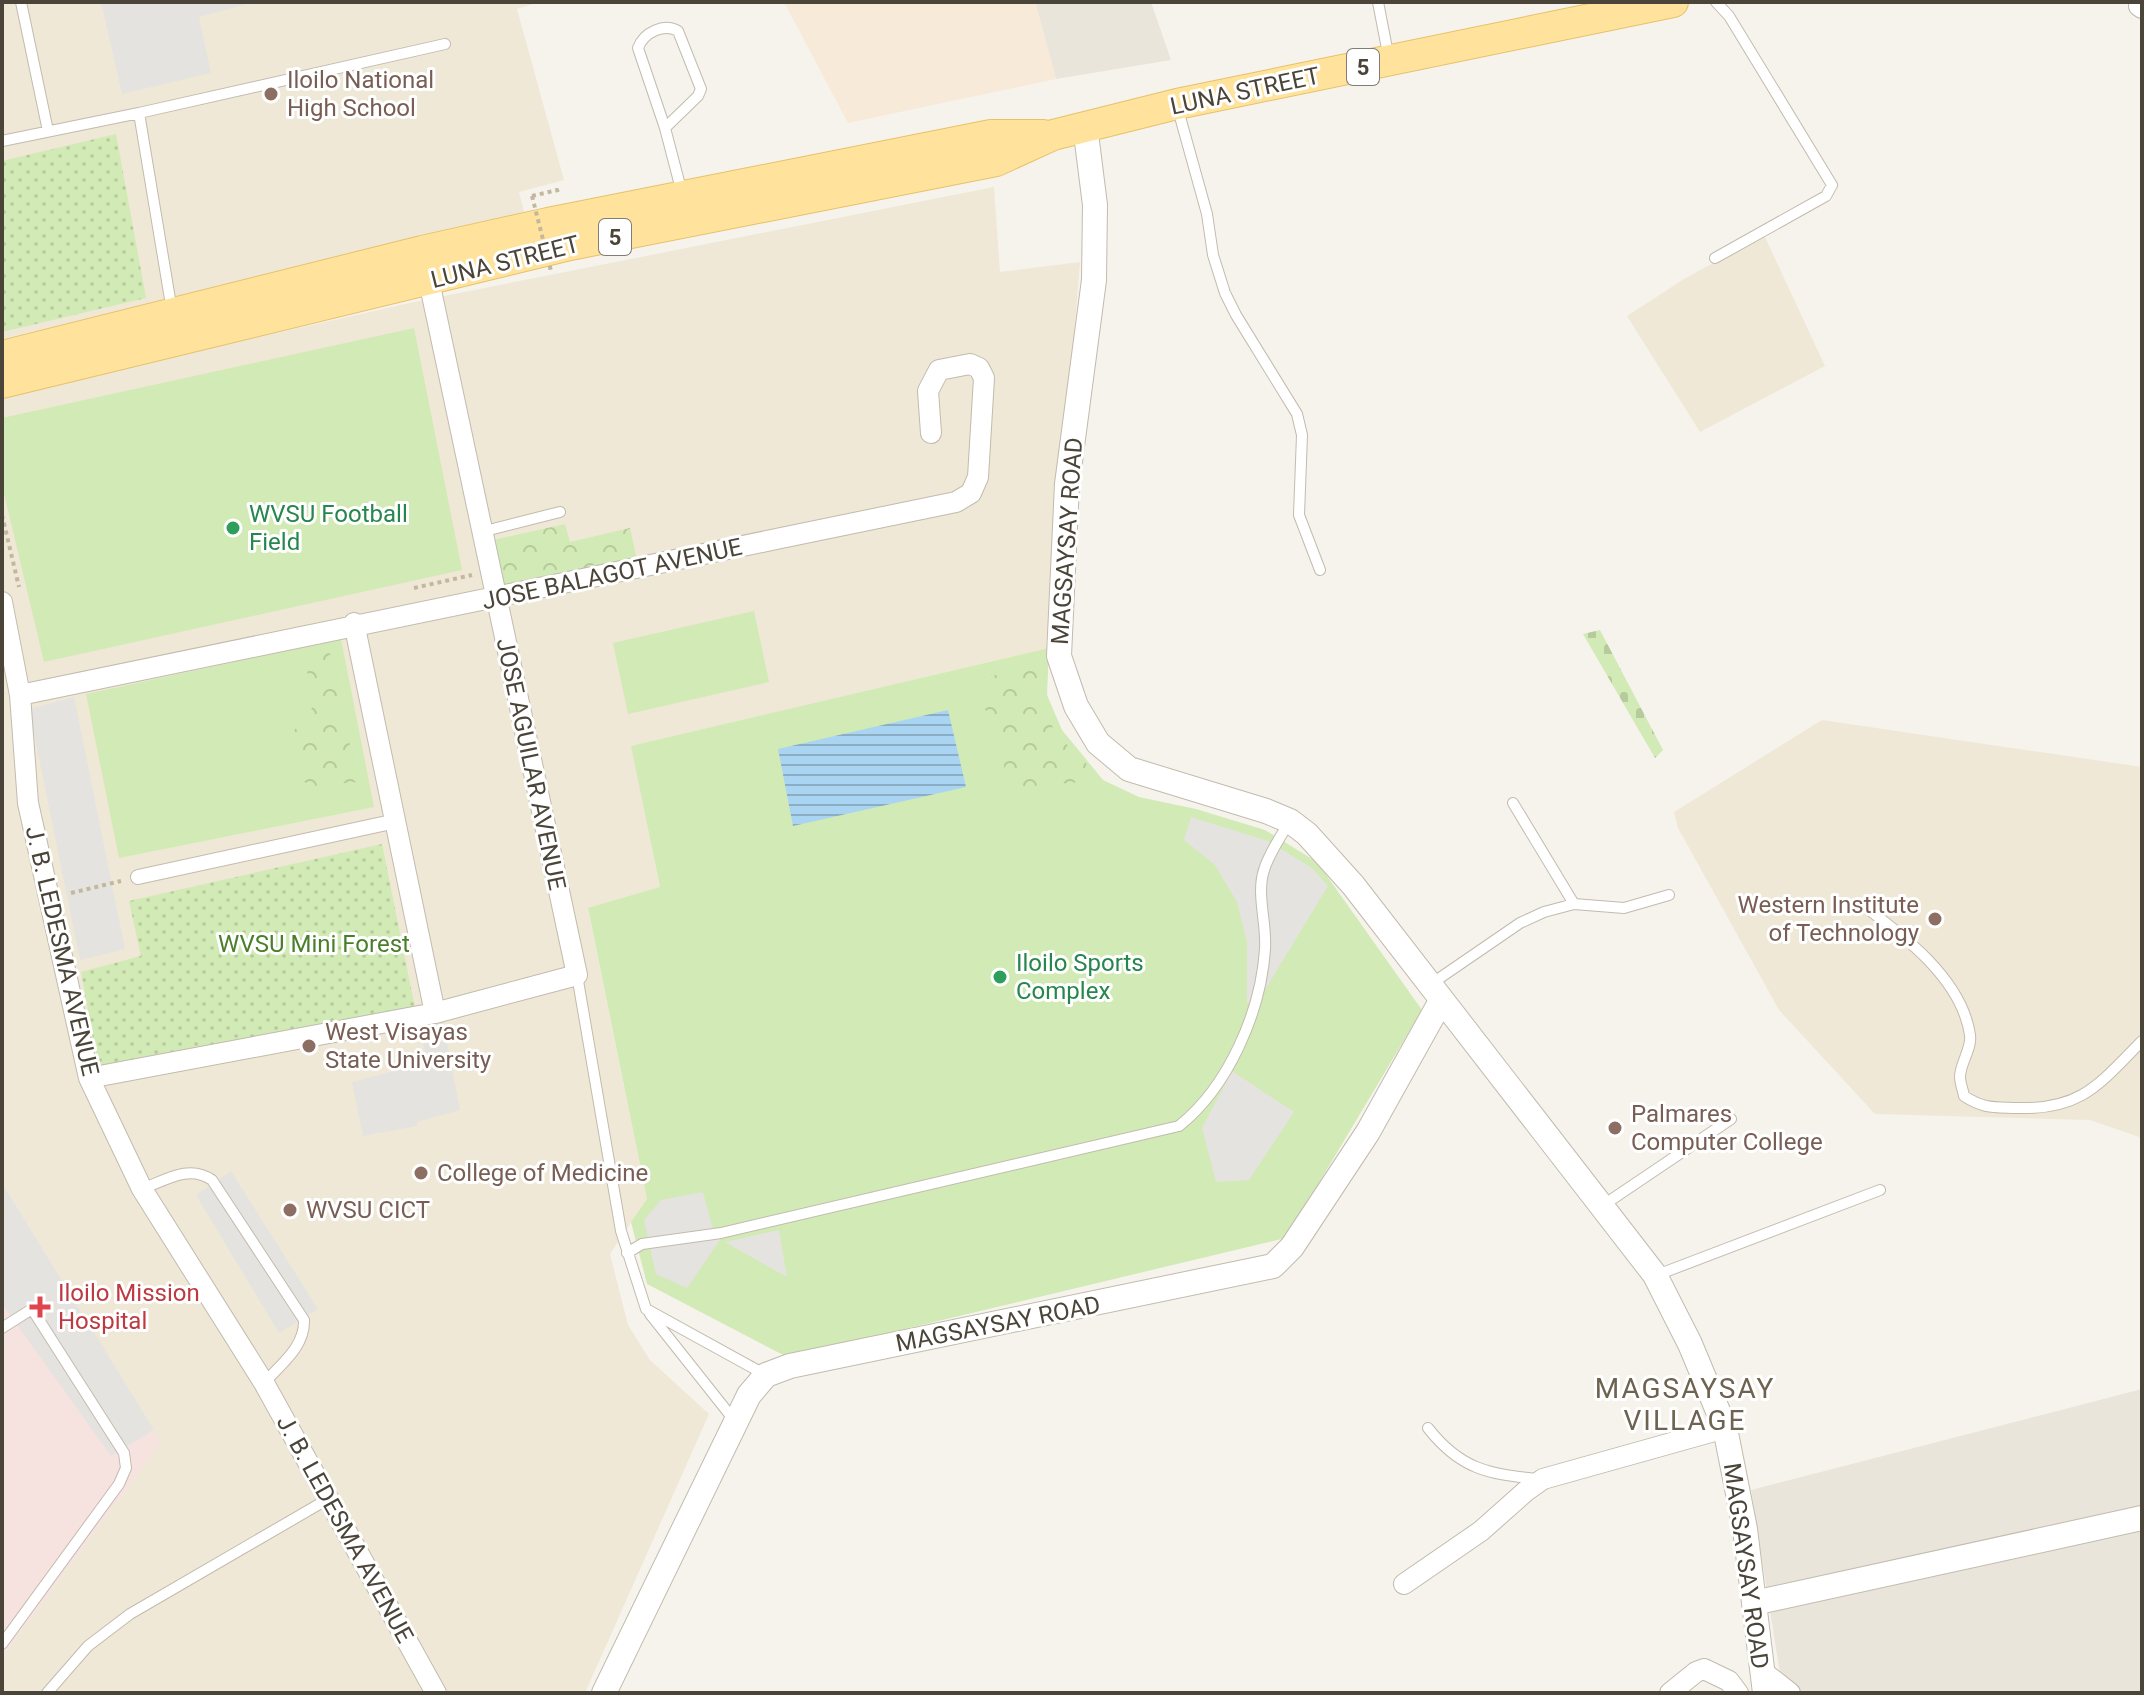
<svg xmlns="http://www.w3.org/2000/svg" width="2144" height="1695" font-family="Roboto,sans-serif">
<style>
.residential{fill:#eae5da}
.commercial{fill:#f7ead8}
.education{fill:#efe8d6}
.medical{fill:#f6e3e0}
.grass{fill:#d2eab5}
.forest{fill:url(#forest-crowns)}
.cemetery{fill:url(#cemetery-stones)}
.park{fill:url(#park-dots)}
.parking{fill:#e5e3e0}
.water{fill:url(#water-rules)}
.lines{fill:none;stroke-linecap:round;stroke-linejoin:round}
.service-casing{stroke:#c2bbae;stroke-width:12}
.pedestrian-casing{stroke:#c2bbae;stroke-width:16}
.minor-casing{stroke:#c2bbae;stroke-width:22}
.tertiary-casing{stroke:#c2bbae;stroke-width:26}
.primary-casing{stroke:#e6c16a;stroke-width:32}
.path{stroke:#c4b79f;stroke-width:4;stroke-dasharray:4 4;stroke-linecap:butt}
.service{stroke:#fff;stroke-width:10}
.pedestrian{stroke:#fff;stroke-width:14}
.minor{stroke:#fff;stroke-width:20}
.tertiary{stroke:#fff;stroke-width:24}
.primary{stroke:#ffe39c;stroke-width:30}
.path-bridge{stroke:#c4b79f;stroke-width:4;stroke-dasharray:4 4;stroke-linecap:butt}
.education-dot{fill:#8d6e63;stroke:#fff;stroke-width:3}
.leisure-dot{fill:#2e9e5b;stroke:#fff;stroke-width:3}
.health-dot{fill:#e0444e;stroke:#fff;stroke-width:3}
.labels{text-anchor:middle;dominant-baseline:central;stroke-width:6;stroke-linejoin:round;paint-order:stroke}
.shield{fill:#fff;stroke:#817c74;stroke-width:2}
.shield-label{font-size:22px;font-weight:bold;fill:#4b4439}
.education-label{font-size:24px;fill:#785e54;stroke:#fff;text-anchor:start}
.street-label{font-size:24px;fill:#4b4439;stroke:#fff}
.leisure-label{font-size:24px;fill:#27864d;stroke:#fff;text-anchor:start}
.park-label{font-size:24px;fill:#4a7f2a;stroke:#fff}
.health-label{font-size:24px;fill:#be3a42;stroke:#fff;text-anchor:start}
.quarter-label{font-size:28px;letter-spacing:2px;fill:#6e6250;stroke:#fff}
</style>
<defs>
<pattern id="forest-crowns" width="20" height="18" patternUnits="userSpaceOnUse" patternTransform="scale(2)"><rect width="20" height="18" fill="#d2eab5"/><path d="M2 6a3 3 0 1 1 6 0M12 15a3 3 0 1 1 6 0" fill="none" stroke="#b6ca9c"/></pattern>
<pattern id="cemetery-stones" width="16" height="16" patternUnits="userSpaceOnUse" patternTransform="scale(2)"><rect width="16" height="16" fill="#d2eab5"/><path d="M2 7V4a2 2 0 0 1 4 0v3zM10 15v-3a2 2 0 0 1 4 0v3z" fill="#b6ca9c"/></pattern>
<pattern id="park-dots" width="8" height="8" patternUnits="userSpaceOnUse" patternTransform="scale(2)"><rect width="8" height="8" fill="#d2eab5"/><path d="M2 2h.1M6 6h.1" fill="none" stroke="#b6ca9c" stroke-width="1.8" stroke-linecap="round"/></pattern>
<pattern id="water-rules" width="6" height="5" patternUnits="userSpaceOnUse" patternTransform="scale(2)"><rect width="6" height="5" fill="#a9d4f2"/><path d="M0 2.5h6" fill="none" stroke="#8caec5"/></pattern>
</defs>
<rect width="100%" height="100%" fill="#f6f3ec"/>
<path class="residential" d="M1035,2H1151L1171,60L1056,79Z
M2142,1389V1693H1783L1751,1490Z"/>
<path class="commercial" d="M784,2H1035L1056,79L848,123Z"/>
<path class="education" d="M2,2H539L517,9L564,180L519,192L524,212L2,339Z
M994,187L1000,272L1080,262L1049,648L632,746L660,888L588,909L647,1199L610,1254L628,1325L650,1360L709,1414L585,1693H2V1657L161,1443L2,1183V395L414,302Z
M1764,235L1825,366L1700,432L1627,316L1684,279Z
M1822,720L2142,767V1138L2090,1120L1875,1114L1779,1010L1678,828L1674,812Z"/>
<path class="medical" d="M2,1183L161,1443L2,1657Z"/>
<path class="grass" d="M414,328L462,570L44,662L2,485V418Z
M754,611L769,682L628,714L613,643Z
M341,639L374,807L119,858L86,694Z
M1049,648L1047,695L1062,730L1103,780L1139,797L1196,809L1265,830L1317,862L1422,1010L1286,1238L787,1357L647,1284L631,1222L647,1199L588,908L660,887L631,746Z"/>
<path class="forest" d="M565,524L570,542L630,528L637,560L503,590L493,540Z
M329,649L358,782L345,783L326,789L304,782L289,737L319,699L310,685L304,658Z
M1041,664L1039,695L1055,733L1103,780L1009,788L994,720L978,701L975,680Z"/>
<path class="cemetery" d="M1600,630L1663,750L1655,758L1583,634Z"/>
<path class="park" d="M116,134L146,298L2,332V161Z
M382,844L415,1008L98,1067L81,972L141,956L129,901Z"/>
<path class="parking" d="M101,2H255L199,17L211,73L122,94Z
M74,697L125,949L80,960L29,709Z
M1191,817L1268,841L1312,868L1328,886L1257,1003H1247V942L1237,902L1215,865L1184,840Z
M443,1021L460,1110L417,1122V1126L363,1136L352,1082L427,1063L420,1027Z
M1232,1071L1294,1112L1249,1180L1216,1182L1202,1128Z
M231,1171L318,1309L279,1333L196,1195Z
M2,1183L154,1430L111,1456L2,1304Z
M703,1192L712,1226L720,1240L687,1288L656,1274L644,1220L661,1200Z
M779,1230L787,1277L725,1242Z"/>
<path class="water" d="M948,710L966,787L793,826L778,749Z"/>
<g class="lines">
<defs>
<path id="service" d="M21,2L48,131
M1378,2L1389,59
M1177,106L1207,214L1213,255L1225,293L1236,315L1297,414L1302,435L1299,515L1320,570
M139,113L445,44
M665,128L698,96L701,89L678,31C664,23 644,32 638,48L665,128L682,193
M2,141L139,113L172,311
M1715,258L1826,196L1832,185L1729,16L1716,2
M481,532L560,512
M1513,803L1574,904
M1861,904C1903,935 1962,979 1970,1035C1972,1049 1960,1063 1960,1077C1960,1083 1963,1090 1964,1096C1984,1109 1994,1107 2017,1108C2082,1110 2099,1084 2142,1041
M577,975L621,1231L646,1309L766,1375
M1431,984L1520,923L1544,912L1574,904L1624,908L1669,895
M142,1189C166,1180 189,1164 212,1180L304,1320C305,1347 281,1364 264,1383
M1602,1206L1731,1119
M627,1253L642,1244L721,1233L1179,1126C1228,1087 1261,1012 1265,949C1267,924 1256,894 1264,870C1269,853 1281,836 1290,821
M1657,1275L1880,1190
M650,1314L734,1420
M2,1328L32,1309L124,1453L126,1468L119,1484L2,1644
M1428,1428C1460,1469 1488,1474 1537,1479
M47,1693L88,1646L130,1614L328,1499"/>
<path id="pedestrian" d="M138,877L396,821"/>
<path id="minor" d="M2139,6L2142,8
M2,602L20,695L28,803L89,1078L142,1189L264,1383L436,1693
M354,623L435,1013
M20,695C331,628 644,567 956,502L971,493L978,477L984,378L979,368L970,364L939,370L928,391L931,433
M89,1078L435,1013L577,975L426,267
M1404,1584L1481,1531L1526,1491L1543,1479L1725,1428
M1762,1671L1790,1693
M1670,1693L1696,1672L1704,1669L1729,1681L1738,1693"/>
<path id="tertiary" d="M1085,126L1095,205L1094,280L1067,484L1059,656L1076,706L1098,743L1129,769L1266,811L1290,821L1307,834L1353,885L1655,1275L1690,1344L1725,1428L1745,1529L1765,1693
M1754,1603L2142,1518
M604,1693L749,1395L766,1375L790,1366L1273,1266L1292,1247L1368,1132L1441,1001"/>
<path id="primary" d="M2,356L422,251L548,223L991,135H1043
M2,383L570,245L996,161L1053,135L1177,104L1673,2"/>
</defs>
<use href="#service" class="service-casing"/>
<use href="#pedestrian" class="pedestrian-casing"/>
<use href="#minor" class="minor-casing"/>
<use href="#tertiary" class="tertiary-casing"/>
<use href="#primary" class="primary-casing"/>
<path class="path" d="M532,196L557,190L558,193
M2,515L19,587
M414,588L472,575
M71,893L121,881"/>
<use href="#service" class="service"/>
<use href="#pedestrian" class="pedestrian"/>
<use href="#minor" class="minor"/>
<use href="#tertiary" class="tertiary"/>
<use href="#primary" class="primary"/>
<path class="path-bridge" d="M532,196L551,271"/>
</g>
<g class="education-dot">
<circle cx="271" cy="94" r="8"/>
<circle cx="1935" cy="919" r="8"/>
<circle cx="309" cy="1046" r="8"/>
<circle cx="1615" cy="1128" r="8"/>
<circle cx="421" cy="1173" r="8"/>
<circle cx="290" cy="1210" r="8"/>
</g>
<g class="leisure-dot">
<circle cx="233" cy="528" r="8"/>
<circle cx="1000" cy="977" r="8"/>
</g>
<path class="health-dot" d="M36 1295h8v8h8v8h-8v8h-8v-8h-8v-8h8z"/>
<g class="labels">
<g class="shield">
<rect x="1347" y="49" width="32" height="36" rx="6"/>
<rect x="599" y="219" width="32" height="36" rx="6"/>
</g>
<g class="shield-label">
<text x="1363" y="67">5</text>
<text x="615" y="237">5</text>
</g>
<g class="education-label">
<text x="287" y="80">Iloilo National<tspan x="287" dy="28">High School</tspan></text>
<text x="1919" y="905" text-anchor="end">Western Institute<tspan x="1919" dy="28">of Technology</tspan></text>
<text x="325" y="1032">West Visayas<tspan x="325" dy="28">State University</tspan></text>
<text x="1631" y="1114">Palmares<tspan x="1631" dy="28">Computer College</tspan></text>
<text x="437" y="1173">College of Medicine</text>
<text x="306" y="1210">WVSU CICT</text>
</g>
<g class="street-label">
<text transform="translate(1245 91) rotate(-12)">LUNA STREET</text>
<text transform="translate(505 262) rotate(-14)">LUNA STREET</text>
<text transform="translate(1067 541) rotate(-86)">MAGSAYSAY ROAD</text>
<text transform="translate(612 574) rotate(-12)">JOSE BALAGOT AVENUE</text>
<text transform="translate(531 764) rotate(78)">JOSE AGUILAR AVENUE</text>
<text transform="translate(62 951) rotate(77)">J. B. LEDESMA AVENUE</text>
<text transform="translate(998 1324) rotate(-11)">MAGSAYSAY ROAD</text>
<text transform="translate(345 1529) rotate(61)">J. B. LEDESMA AVENUE</text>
<text transform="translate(1746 1566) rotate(82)">MAGSAYSAY ROAD</text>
</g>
<g class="leisure-label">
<text x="249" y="514">WVSU Football<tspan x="249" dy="28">Field</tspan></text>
<text x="1016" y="963">Iloilo Sports<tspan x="1016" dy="28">Complex</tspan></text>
</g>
<g class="park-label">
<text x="314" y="944">WVSU Mini Forest</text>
</g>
<g class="health-label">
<text x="58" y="1293">Iloilo Mission<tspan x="58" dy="28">Hospital</tspan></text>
</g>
<g class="quarter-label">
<text x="1685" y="1388">MAGSAYSAY<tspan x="1685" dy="32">VILLAGE</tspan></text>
</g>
</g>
<rect width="2144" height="1695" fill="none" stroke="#4b4439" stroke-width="8"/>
</svg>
